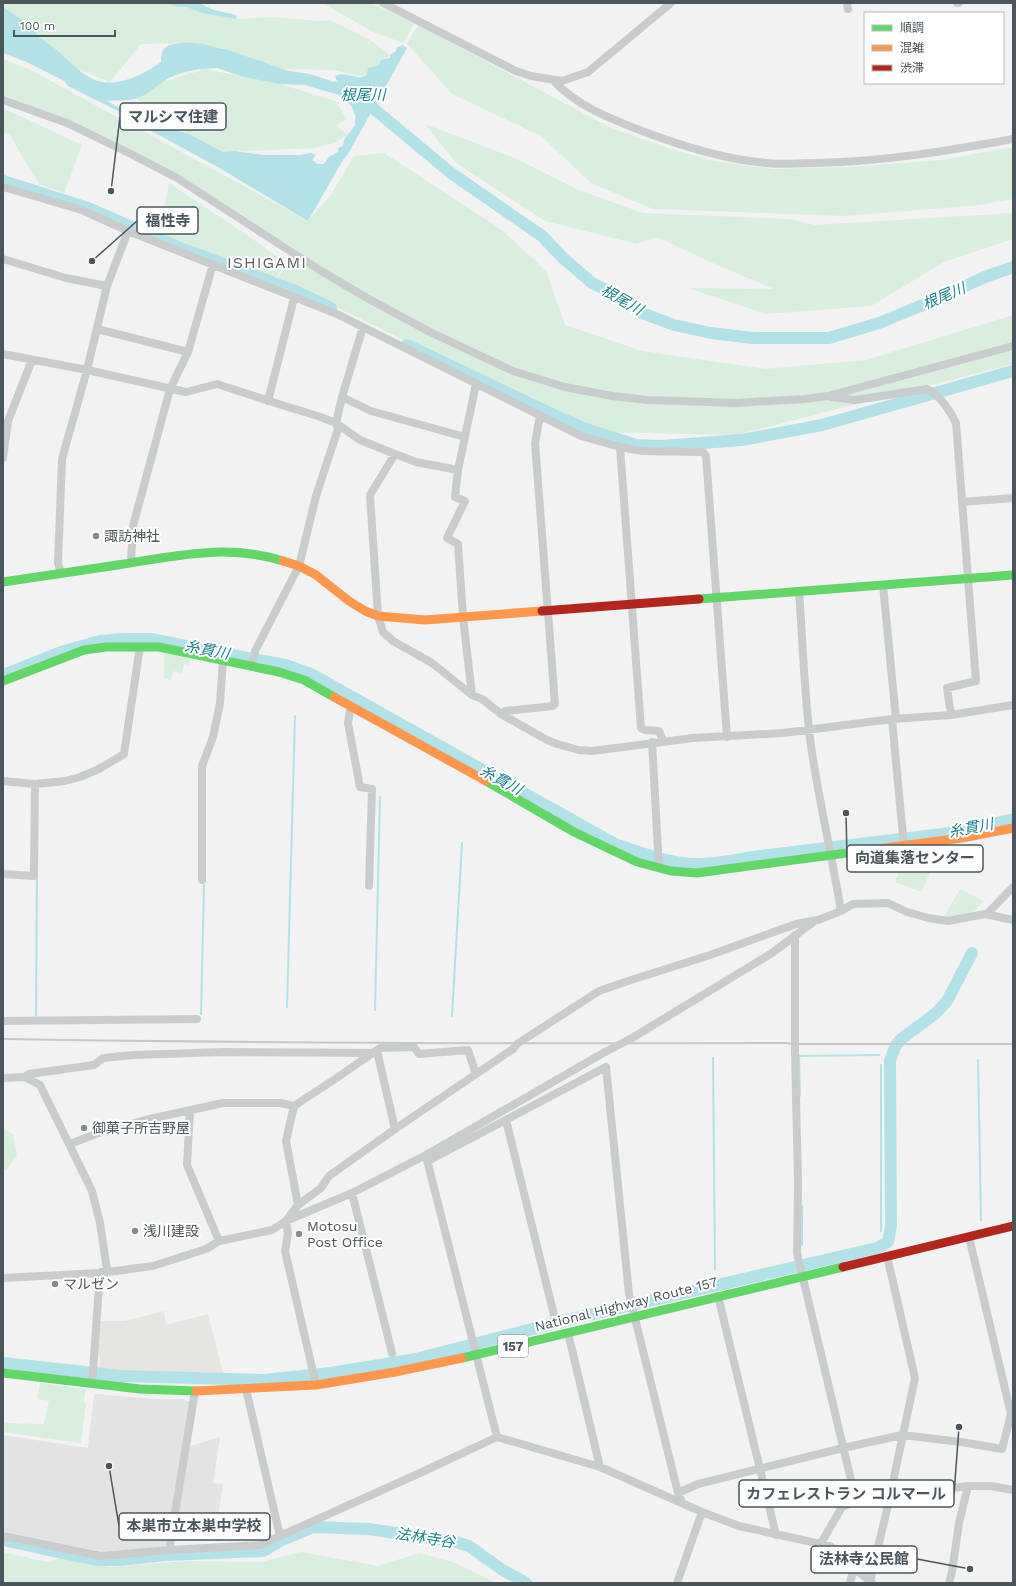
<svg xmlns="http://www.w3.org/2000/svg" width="1016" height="1586" font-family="'Work Sans','Noto Sans JP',sans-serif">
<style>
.commercial{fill:#e6e5e1}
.education{fill:#e4e3e3}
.green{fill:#d9eedf}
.water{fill:#b2e2e7;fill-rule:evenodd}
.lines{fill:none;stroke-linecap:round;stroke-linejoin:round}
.stream{stroke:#b2e2e7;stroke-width:2}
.river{stroke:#b2e2e7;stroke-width:12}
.street{stroke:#c9cccd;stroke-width:8}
.fast{stroke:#63d668;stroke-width:9}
.slow{stroke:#ff974d;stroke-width:9}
.jam{stroke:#b3261e;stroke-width:9}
.rail{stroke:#c5c7c8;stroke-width:2}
.street-bridge{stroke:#c9cccd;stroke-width:8}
.poi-dot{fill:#858c90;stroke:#fff;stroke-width:1.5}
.labels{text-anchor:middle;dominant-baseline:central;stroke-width:4;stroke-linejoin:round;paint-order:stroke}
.shield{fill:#fff;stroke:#80888d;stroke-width:1}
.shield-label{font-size:13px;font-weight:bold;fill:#4a555c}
.poi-label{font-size:14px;fill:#4a555c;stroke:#fff;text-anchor:start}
.street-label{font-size:14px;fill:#4a555c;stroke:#fff}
.water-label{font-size:15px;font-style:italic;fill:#1c828e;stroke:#fff}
.quarter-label{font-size:16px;letter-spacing:1px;fill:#5e6164;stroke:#fff}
.leader{fill:none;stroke:#4a555c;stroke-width:1.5}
.callout-dot{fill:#4a555c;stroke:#fff;stroke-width:1.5}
.callout{fill:#fff;stroke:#4a555c;stroke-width:1.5}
.callout-label{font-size:15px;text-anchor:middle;font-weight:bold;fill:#4a555c}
</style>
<rect width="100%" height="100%" fill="#f2f2f2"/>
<path class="commercial" d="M164,1311L166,1325L208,1314L223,1373L99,1370L100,1357L97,1353L99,1321H125Z"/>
<path class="education" d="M96,1394L154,1399H185V1401H191L184,1448L220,1437L213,1483L223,1484L217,1523L170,1518L165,1547L104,1552L3,1532V1435L88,1448L94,1396Z"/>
<path class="green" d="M3,3H179L237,19L272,17L317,21L330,20L369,39L390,55L365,77L334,70L284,69L191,43L141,44L110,82L76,68L3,16Z
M323,3H371L414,24L403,43L371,31Z
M418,25L611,128L668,148L713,161L773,169L850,167L940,160L1013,147V199L980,205L846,216L653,209L591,183L541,136L452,94L407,44Z
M3,59L31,70L308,221L330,196L354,156L384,153L502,230L546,271L565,325L642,351L765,369L866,360L1013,315V364L736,435L599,432L478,378L378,327L277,279L297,250C242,215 189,179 131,150C90,128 46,112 3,95Z
M205,69L280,84L335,101L347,119L336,126L348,135L334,143L315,148L223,152L189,134L161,120L136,98L163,82Z
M3,108L82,145L64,193L39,184L9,134L3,133Z
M425,124L517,159L581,191L643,213L790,219L815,225L1013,213V239L944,262L871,306L766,314L688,288L774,289L706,260L657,237L637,244L545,221L456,163Z
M169,183L247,235L286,263L273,282L159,236Z
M164,652L191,658L189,665L184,664L182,673L173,671L171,680L164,678Z
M938,847L934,862L922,892L895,882L907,850Z
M960,889L984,901C974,913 959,921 944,916Z
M3,1129L13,1134L17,1156L7,1169L3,1170Z
M40,1383L86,1389L84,1400L86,1404L81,1443L4,1432L5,1423L44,1424L49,1401L37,1399Z
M3,1552L48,1562L65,1557L110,1567L186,1561L261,1562L301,1552L378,1566L419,1553L453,1562L497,1583H3Z"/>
<path class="water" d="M168,3H199L214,10L236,15L237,19L202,13L187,7L173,6Z
M3,7L31,26C37,37 49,44 58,51C68,60 77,70 89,77C112,91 141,76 161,62C161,57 161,52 165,48C170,41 199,42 207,45C214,47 218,49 225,49L289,71L310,74L334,82L337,81L335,76C347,70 357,82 367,75L368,68L379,65L381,60L390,58V55L396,51L397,47L403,45L407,48L348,154L343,160L308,221L216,166L140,125L118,111L68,86L64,81L29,63L3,53ZM217,68L244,77L280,84L305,85L342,96L352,107L355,115V125L344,140L343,146L338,148V152L329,157L324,164H318L312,160L316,155L311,153L300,155H264L235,151L223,152L189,134L137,118L107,101C116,100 126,101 135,99C148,95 158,84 169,78C185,70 200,69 217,68Z"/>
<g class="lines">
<path class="stream" d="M287,1007L295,716
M375,1010L380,797
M201,1014L204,885
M36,1015L37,876
M452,1016L462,843
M713,1058L715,1269
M978,1060L981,1220
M881,1065V1231
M800,1096L799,1056L879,1055
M802,1206V1245"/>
<path class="river" d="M362,99L451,173L542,236L563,258L592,283L620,297L642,313L674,325L711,333L753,338H829L879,323L918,307L985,277L1013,267
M3,181L88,208L178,247L293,290L331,308
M407,345L558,417L586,429L636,445L661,446L742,440L822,425L1013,371
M3,675L61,652L100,641L124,639H151L200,649L285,665L311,674L615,844C641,853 670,864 698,864C717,864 735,860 753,857L959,832L1013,819
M3,1363L121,1376L264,1380L331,1373L416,1359L567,1320L877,1248L888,1242L891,1226L890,1061L895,1047L900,1040L936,1013L947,1001L972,953
M8,1541L53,1551L98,1560H119L166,1555L263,1551L280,1541L313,1527L368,1529L452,1541L469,1546L501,1569L526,1583"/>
<path class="street" d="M383,3L516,71L531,76L562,81L588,72L671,3
M847,3L848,9
M957,3H959
M554,81C576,105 607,117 637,129C678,145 721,159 766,163C782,165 798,163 814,163C881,162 947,151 1013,139
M3,100L67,123L129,153L177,178L318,269L365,297L430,332L513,371L565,387L612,396L648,400L736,403L804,399L828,396L1013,346
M3,187L82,210L128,231L337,314L581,436L620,447L642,451L703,452L706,456L727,737
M3,259L66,278L107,286
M97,329L188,352
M3,354L87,370L186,392L217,384L288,407L318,416L336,423L360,440L395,454
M342,397L371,411L465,437
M831,397L855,400L927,389C939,394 951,412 956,423L976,681L947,688L951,715
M268,401L294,298
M620,447L641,728L645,730L659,731L663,741
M3,458L8,421L32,360
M458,470L416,462L395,454L370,495L378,616L383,632L393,641L432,663L472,695L482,699L501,714L547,740L557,744L579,750L592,751L693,738L783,733L892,719L951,715L1013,705
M962,502L1013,498
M131,562L133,526L170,389L188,352L213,264
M61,572L58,563L62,459L87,370L107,286L128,231
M883,585L896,719
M799,591C803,643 804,695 811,746C819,801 832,856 841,911
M252,665L255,651L299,566L316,496L338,429L336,423L342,397L363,327
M472,695L463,617L458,544L447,538L465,501L455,497L458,470L476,384
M351,705L348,723L360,787L372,789L369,886
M501,714L505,711L553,706L555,704L535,443L540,416
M892,719L904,847
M652,742L659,868
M3,781L35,784L65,781L80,777L99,769L124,754L140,646
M3,874L34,876L35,784
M202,880V766L213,737L220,703L223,659
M987,914L1013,887
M795,935V1053L798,1182L797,1253L856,1501
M3,1021L197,1019
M632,1038L772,953L812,923
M377,1051L395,1129
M25,1077L40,1085L92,1191L100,1223L107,1270L101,1272
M3,1078L25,1077L29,1074L94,1065L103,1058L133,1055L224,1052L375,1053
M190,1110L187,1165L219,1241
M506,1120L554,1315
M70,1144L96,1134L145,1120L223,1103H280L294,1106
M426,1156L497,1437
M428,1161L606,1067L629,1294L678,1493L682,1502
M352,1193L392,1353
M298,1205L286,1141L294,1106L335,1079L380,1048L414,1047L419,1054L468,1050L476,1074
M3,1278L100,1273L153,1266L206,1249L219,1241L272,1230L286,1221L352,1193L426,1155L605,1052
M718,1296L776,1535
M568,1333L600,1467
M92,1384L100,1273
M316,1385L285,1251L288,1233L286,1221L298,1205L321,1188L329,1176L395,1129L513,1049L517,1044L599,991L631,980L710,955L796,924L818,920L841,911L853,904L888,903L907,912L928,918L948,921L985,914L1013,920
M246,1389L280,1536
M678,1493L698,1484L843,1448L902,1435L961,1442L1002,1449L1011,1414L969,1237
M3,1536L101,1556L169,1550L260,1545L420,1473L497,1437L600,1467L702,1512L739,1526L830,1546L848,1559L854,1568L872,1583
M820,1545L842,1507L856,1501L968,1486H991L1013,1490
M169,1550L195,1391
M870,1582L890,1496L915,1378L887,1256
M677,1583L702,1512
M850,1583L854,1568
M949,1583L952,1572L959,1523L968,1486"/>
<path class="fast" d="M3,582C43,576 83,570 124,564C178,555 230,544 283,561
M699,599L1013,575
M3,681L84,650L106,647H159L279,672L304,680L334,697
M486,781L574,832L637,862L671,871L697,873L877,849
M462,1358L843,1267
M3,1373L140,1389L196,1391"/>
<path class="slow" d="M283,561L299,566L316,575L349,601L365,611L378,616L425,620L542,611
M334,697L486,781
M877,849L962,838L1013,828
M196,1391L316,1385L395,1372L462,1358"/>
<path class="jam" d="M542,611L699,599
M843,1267L1013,1226"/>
<path class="rail" d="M3,1039C264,1043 524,1044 785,1043L795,1044H1013"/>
<path class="street-bridge" d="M605,1052L632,1038"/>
</g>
<g class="poi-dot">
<circle cx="96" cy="536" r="4"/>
<circle cx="84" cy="1128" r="4"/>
<circle cx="135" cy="1231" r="4"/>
<circle cx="299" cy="1234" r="4"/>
<circle cx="55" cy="1284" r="4"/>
</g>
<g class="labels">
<rect class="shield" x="498" y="1335" width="30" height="22" rx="3"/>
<g class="shield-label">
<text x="513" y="1346">157</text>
</g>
<g class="poi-label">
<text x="104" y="536">諏訪神社</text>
<text x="92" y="1128">御菓子所吉野屋</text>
<text x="307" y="1226">Motosu<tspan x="307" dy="16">Post Office</tspan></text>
<text x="143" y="1231">浅川建設</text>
<text x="63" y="1284">マルゼン</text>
</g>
<g class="street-label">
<text transform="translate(626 1304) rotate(-14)">National Highway Route 157</text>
</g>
<g class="water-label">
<text x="363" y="95">根尾川</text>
<text transform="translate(944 296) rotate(-23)">根尾川</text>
<text transform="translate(622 300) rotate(30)">根尾川</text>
<text transform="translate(207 650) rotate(11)">糸貫川</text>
<text transform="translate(501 780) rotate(29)">糸貫川</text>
<text transform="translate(971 828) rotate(-11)">糸貫川</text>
<text transform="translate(425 1538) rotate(9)">法林寺谷</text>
</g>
<g class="quarter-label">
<text x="267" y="262">ISHIGAMI</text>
</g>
</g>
<path class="leader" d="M111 191L120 117M92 261L137 221M846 813L847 858M959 1427L954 1494M109 1466L119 1526M970 1569L917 1559"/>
<g class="callout-dot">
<circle cx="111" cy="191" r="4"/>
<circle cx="92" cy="261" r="4"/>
<circle cx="846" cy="813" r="4"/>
<circle cx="959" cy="1427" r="4"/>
<circle cx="109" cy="1466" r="4"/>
<circle cx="970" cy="1569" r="4"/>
</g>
<g class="callout">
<rect x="120" y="103" width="106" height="27" rx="4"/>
<rect x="137" y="207" width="61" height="27" rx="4"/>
<rect x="847" y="845" width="136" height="27" rx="4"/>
<rect x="739" y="1480" width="215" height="27" rx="4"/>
<rect x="119" y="1513" width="151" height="27" rx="4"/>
<rect x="811" y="1546" width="106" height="27" rx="4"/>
</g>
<g class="callout-label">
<text x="173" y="122">マルシマ住建</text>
<text x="168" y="226">福性寺</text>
<text x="915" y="863">向道集落センター</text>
<text x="846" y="1499">カフェレストラン コルマール</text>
<text x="194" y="1531">本巣市立本巣中学校</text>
<text x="864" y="1564">法林寺公民館</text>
</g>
<rect width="1016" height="1586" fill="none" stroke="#4a555c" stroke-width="8"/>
<rect x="864" y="12" width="140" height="72" fill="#ffffff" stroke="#b7bbbe"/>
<rect x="872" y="25" width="20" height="6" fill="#63d668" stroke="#b7bbbe"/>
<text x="900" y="32" font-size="12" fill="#4a555c">順調</text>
<rect x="872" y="45" width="20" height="6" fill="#ff974d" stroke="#b7bbbe"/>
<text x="900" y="52" font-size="12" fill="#4a555c">混雑</text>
<rect x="872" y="65" width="20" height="6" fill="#b3261e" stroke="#b7bbbe"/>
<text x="900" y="72" font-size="12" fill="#4a555c">渋滞</text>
<path d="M14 30v6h101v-6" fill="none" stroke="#4a555c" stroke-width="2"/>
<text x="20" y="30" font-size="12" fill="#4a555c" stroke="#ffffff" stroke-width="3" paint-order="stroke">100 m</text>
</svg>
